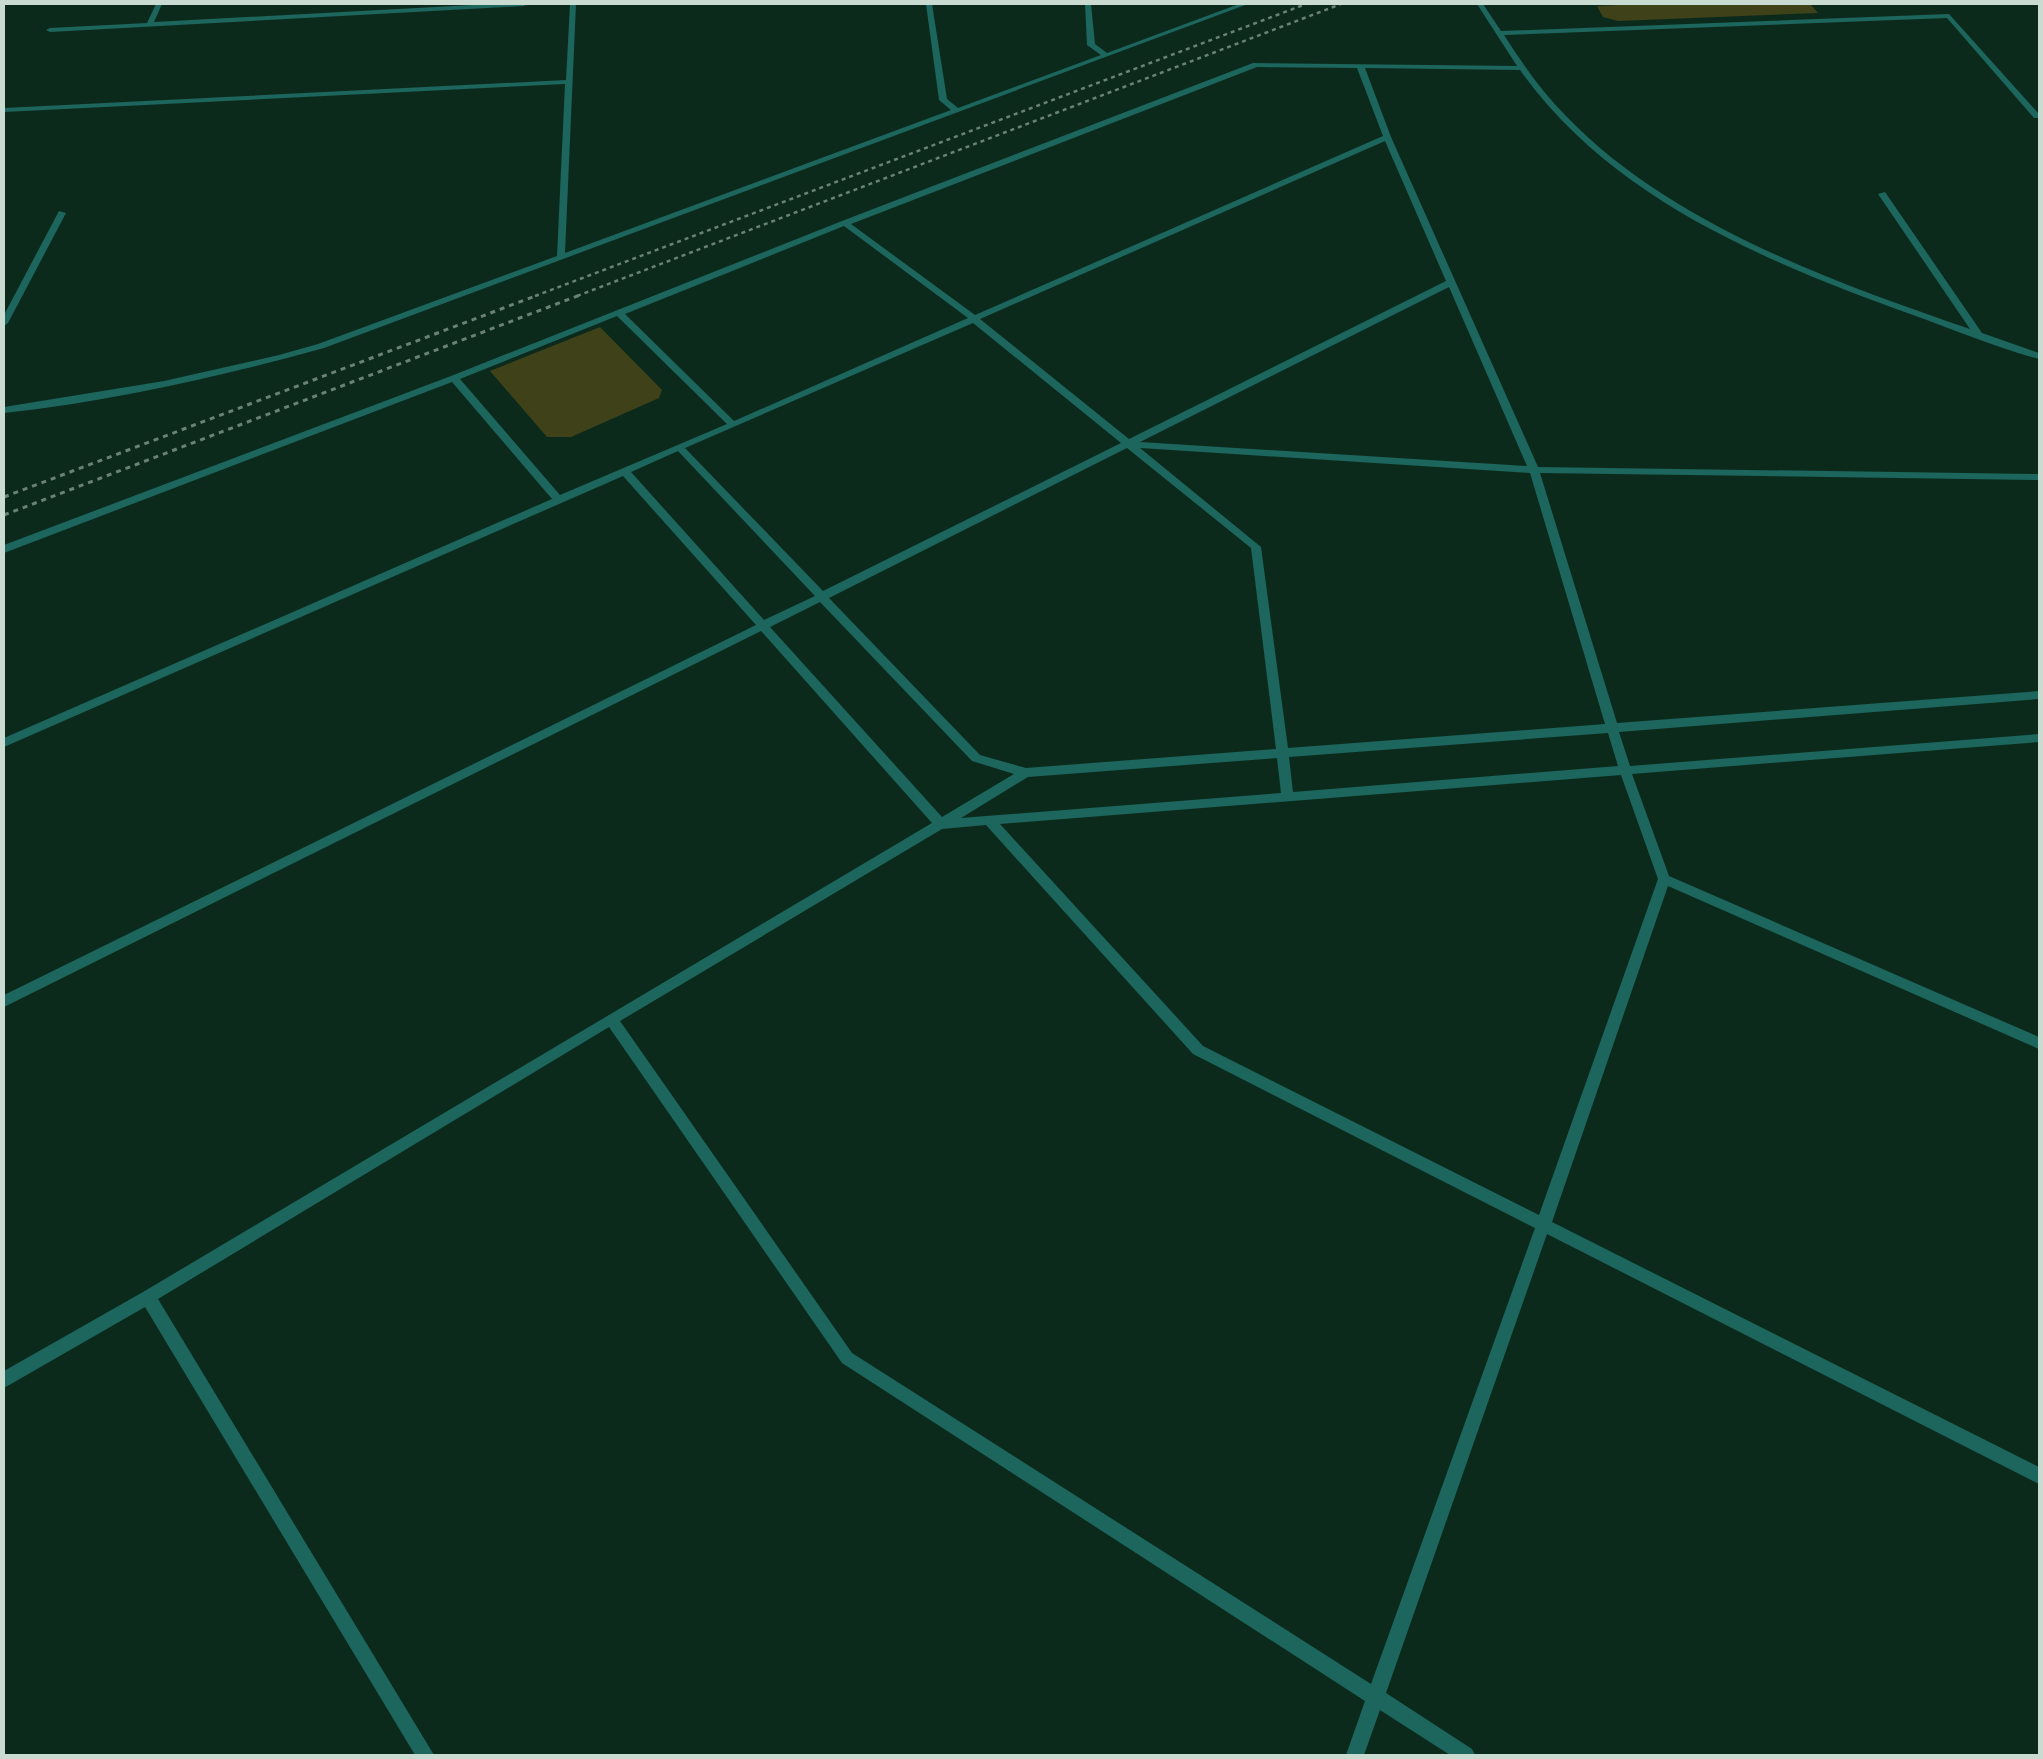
<svg xmlns="http://www.w3.org/2000/svg" width="2043" height="1759" font-family="'Archivo Narrow',sans-serif">
<style>
.green{fill:#3f4219}
.lines{fill:none;stroke-linecap:round;stroke-linejoin:round}
.minor{fill:#1c665d;fill-rule:evenodd}
.rail-far1{stroke:#6a8276;stroke-width:2.5;stroke-dasharray:4 4;stroke-linecap:butt}
.rail{stroke:#6a8276;stroke-width:3;stroke-dasharray:5 5;stroke-linecap:butt}
</style>
<rect width="100%" height="100%" fill="#0c2a1c"/>
<path class="green" d="M1640,4H1810L1818,13L1618,21L1603,17L1597,6Z
M600,327L662,390L659,398L571,437H547L490,371Z"/>
<g class="lines">
<path class="minor" d="M156,4H162L154,22L491,4H527L524,6L50,32L46,30L50,28L147,23Z
M570,4H576L565,253L951,110L939,100L926,4H932L947,99L958,108L1101,55L1087,45L1085,4H1091L1095,44L1107,53L1239,4H1248L324,348C219,377 112,401 4,413V407L164,381L279,355L318,344L557,256L565,84L4,112V108L566,80Z
M1477,4H1483L1501,31L1949,14L2039,114V118H2034L1947,18L1504,35C1522,63 1542,92 1566,116C1670,224 1831,281 1970,329L1878,194L1885,192L1982,333L2039,353V359C1997,348 1955,330 1913,315C1769,263 1612,200 1520,70L1365,68L1391,137L1538,467L2039,474V480L1540,473L1617,723L2039,691V699L1619,732L1630,766L2039,734V742L1632,774L1669,876L2039,1037V1049L1668,886L1552,1222L2039,1467V1484L1547,1234L1386,1693L1472,1749L1475,1755H1450L1380,1710L1364,1755H1346L1365,1701L842,1363L609,1027L158,1299L434,1755H415L145,1307L4,1388V1371L143,1292L932,823L761,631L4,1007V995L756,625L623,476L4,747V738L552,499L452,382L4,553V545L451,376L842,221L1253,63L1517,66ZM1257,67L1357,68L1383,136L975,315L851,224ZM1385,141L1446,281L1129,439L980,319ZM844,226L968,318L734,421L625,314ZM1449,287L1527,466L1140,442ZM617,316L727,424L560,495L460,379ZM973,323L1121,443L823,591L685,448ZM1127,448L1251,548L1276,749L1026,768L980,755L829,598ZM1140,448L1530,473L1605,724L1288,748L1261,547ZM678,451L815,596L764,620L631,472ZM820,602L972,761L1014,774L942,817L770,627ZM1608,733L1618,766L1293,792L1289,757ZM1277,758L1281,793L961,818L1028,777ZM1621,775L1658,879L1539,1215L1203,1046L1000,824ZM986,825L1193,1054L1535,1228L1371,1684L852,1353L620,1021L942,829Z
M59,211L66,213L8,323L4,326V315Z"/>
<path class="rail-far1" d="M535,296L1306,4
M577,296L1341,4"/>
<path class="rail" d="M4,497L538,295
M4,515L580,295"/>
</g>
<rect width="2043" height="1759" fill="none" stroke="#cadbd1" stroke-width="10"/>
</svg>
